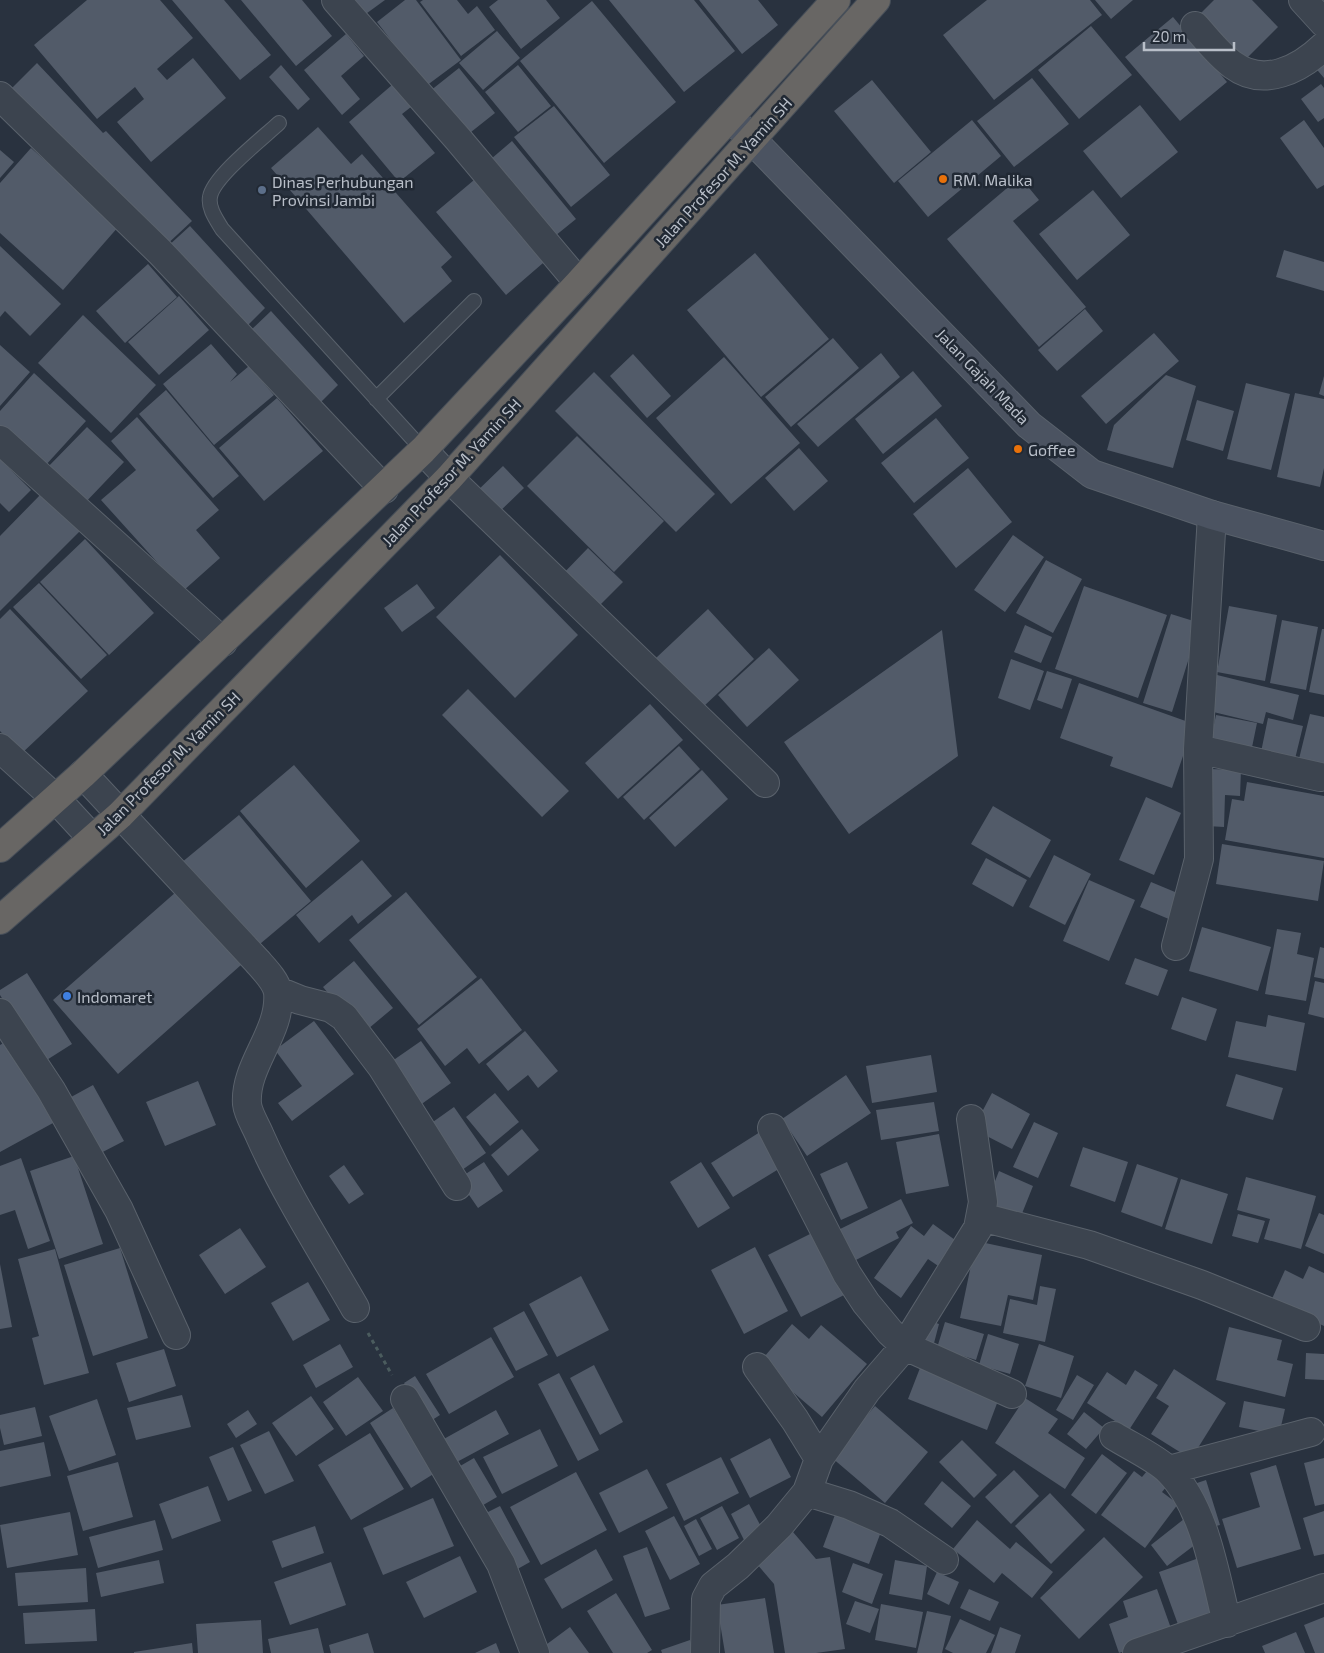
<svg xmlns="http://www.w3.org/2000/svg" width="1324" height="1653" font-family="'Exo 2',sans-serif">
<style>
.building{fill:#525b69}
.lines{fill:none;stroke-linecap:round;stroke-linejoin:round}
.service-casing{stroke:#5a626c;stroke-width:16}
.minor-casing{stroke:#5a626c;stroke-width:30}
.secondary-casing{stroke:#5a626c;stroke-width:30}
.trunk-casing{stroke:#474f59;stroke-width:30}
.path{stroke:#4b5c5e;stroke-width:3;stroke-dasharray:4 4;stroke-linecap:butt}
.service{stroke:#3c444f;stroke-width:14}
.minor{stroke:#3c444f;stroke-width:28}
.secondary{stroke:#4b5361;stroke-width:28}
.trunk{stroke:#686664;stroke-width:28}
.food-dot{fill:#e8710a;stroke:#212934;stroke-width:2}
.service-dot{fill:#5c6f8a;stroke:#212934;stroke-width:2}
.shop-dot{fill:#3f7fe0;stroke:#212934;stroke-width:2}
.labels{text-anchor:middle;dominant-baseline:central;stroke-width:5;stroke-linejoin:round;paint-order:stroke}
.street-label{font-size:16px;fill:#b9bfc9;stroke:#212934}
.poi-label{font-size:16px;fill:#b9bfc9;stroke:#212934;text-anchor:start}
</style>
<rect width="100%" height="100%" fill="#29323f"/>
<path class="building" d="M87,0H160L193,38L157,69L167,80L193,58L226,98L151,162L117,122L144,99L135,87L97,119L34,45Z
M172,0H224L271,55L240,80Z
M241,0H302L332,36L296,66Z
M351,0H385L363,16Z
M405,0H416L461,60L426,86L377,22Z
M423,0H457L468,14L477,6L495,30L461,56L420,2Z
M498,0H546L560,18L521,49L489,7Z
M609,0H694L735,51L684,92Z
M699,0H758L778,25L742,54Z
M987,0H1090L1102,15L994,100L943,35Z
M1095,0H1133L1111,19Z
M1214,0H1252L1278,27L1241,64L1196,18Z
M592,1L676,102L604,163L520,61Z
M1173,17L1227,82L1180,121L1125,57Z
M1091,26L1132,75L1079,119L1038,70Z
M497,31L520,58L483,90L459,63Z
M346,34L364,56L341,76L360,99L342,115L304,70Z
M1324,56V78L1313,65Z
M37,63L103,133L106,131L192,221L162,249L6,94Z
M281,65L310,99L298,110L269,77Z
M518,65L551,106L518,132L485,92Z
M459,68L495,113L466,136L430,91Z
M1032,78L1069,124L1014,167L977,121Z
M872,80L931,152L894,183L834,111Z
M1321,84L1324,88V118L1318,122L1301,99Z
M392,85L411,107L402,114L435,153L399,182L349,122Z
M1140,105L1178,152L1121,198L1083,151Z
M554,106L610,175L571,207L514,137Z
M972,120L1001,156L928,217L898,181Z
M1304,120L1324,148V185L1317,189L1280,138Z
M318,127L351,164L362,154L452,257L441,267L452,281L404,323L271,168Z
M512,141L576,219L555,236L491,159Z
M31,148L119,226L63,290L0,233V183Z
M0,150L14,162L0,178Z
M480,175L550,257L506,295L436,212Z
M1020,177L1039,200L1013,221L1086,307L1039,347L947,239Z
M1093,190L1130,235L1077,280L1039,234Z
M190,226L265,308L243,330L167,247Z
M0,246L61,304L30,336L5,311L0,317Z
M1284,250L1324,262V291L1276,277Z
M755,253L829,339L761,397L687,310Z
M148,264L177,297L125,343L96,311Z
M179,296L209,330L159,375L128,342Z
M1085,309L1103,331L1057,371L1038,350Z
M271,311L338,385L319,404L251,330Z
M83,315L156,385L111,433L38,363Z
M1154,333L1179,361L1106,424L1081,396Z
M833,338L859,368L791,427L765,397Z
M211,344L237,374L230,382L249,366L274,395L214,445L163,384Z
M0,345L30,372L0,406Z
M881,353L900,377L818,447L797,424Z
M633,354L671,396L647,418L610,376Z
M724,357L800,443L731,504L656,418Z
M913,371L942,406L883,454L855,419Z
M594,372L715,494L676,532L555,411Z
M34,373L86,421L44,467L0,428V411Z
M1166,375L1196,386L1173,468L1107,450L1114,425Z
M1324,376V396L1319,394Z
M1246,383L1290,394L1271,470L1227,459Z
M166,390L239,476L213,498L139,414Z
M1295,393L1324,399V468L1320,487L1277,477Z
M277,398L323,451L264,501L219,448Z
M1197,400L1234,411L1223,451L1186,440Z
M137,417L219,510L196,530L220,558L183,591L101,500L136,470L111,441Z
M936,418L969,458L914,503L881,463Z
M87,427L124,462L82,506L44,471Z
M577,436L664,521L614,572L527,486Z
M799,448L828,481L794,511L765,478Z
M0,459L31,490L9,512L0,503Z
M503,466L524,488L495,516L474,494Z
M968,468L1012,522L956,568L913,514Z
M42,493L80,531L0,611V536Z
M1013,535L1044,557L1005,612L974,590Z
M85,539L154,613L109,655L40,582Z
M588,548L623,582L594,611L559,578Z
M500,555L578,635L515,698L436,617Z
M1046,560L1082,579L1053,633L1016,613Z
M39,583L107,655L81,679L13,607Z
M417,584L435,608L402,632L384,608Z
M1084,586L1167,615L1138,698L1055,669Z
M1229,606L1277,615L1265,681L1217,672Z
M10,609L88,691L21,754L0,731V619Z
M708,609L754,659L703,707L656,658Z
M1171,614L1200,623L1172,712L1143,703Z
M1282,620L1318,627L1306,690L1270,683Z
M1025,625L1052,637L1041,663L1014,652Z
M1322,629H1324V695L1309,692Z
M942,630L958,756L849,834L784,742Z
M769,648L799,680L747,727L718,695Z
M1011,659L1044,671L1030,710L998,698Z
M1047,671L1072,679L1062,709L1037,700Z
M1213,674L1299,695L1293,720L1266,712L1263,724L1205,710Z
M1079,683L1194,724L1172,788L1110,766L1113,757L1060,738Z
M468,689L569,791L542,817L442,715Z
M650,704L683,740L618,799L585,763Z
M1310,714L1324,717V774L1297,767Z
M1216,715L1257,723L1250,757L1209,749Z
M1268,718L1303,726L1295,759L1261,752Z
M679,746L700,769L644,820L623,797Z
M294,765L360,841L306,888L240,811Z
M1209,769L1241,770L1240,796L1225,795L1224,827L1207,826Z
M702,770L728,799L675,847L649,818Z
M1247,782L1324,796V858L1225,840L1232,799L1244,801Z
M1146,797L1181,813L1154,875L1119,860Z
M993,806L1051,840L1030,878L971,844Z
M239,815L311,901L254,949L181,863Z
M1222,844L1324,861L1318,901L1216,884Z
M1054,855L1091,874L1065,925L1029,907Z
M986,858L1027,880L1013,907L972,884Z
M362,860L392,896L358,924L352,915L319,943L296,915Z
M1089,880L1135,900L1109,961L1063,941Z
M1151,882L1187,897L1176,922L1140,907Z
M176,892L241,965L118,1074L53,1000Z
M406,892L477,977L419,1025L349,940Z
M1202,927L1271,947L1258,991L1189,971Z
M1277,929L1301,933L1297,954L1314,958L1306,1001L1265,994Z
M1320,947L1324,948V979L1314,977Z
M1135,958L1168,970L1158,996L1125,984Z
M354,961L393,1008L362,1034L323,987Z
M27,973L72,1044L42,1063L0,995V990Z
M481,978L522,1030L479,1064L467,1048L445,1066L417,1029Z
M1315,981L1324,983V1018L1308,1014Z
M1182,997L1217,1009L1206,1041L1171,1029Z
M1268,1015L1305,1023L1296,1071L1228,1057L1236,1021L1266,1027Z
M314,1021L354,1074L292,1121L278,1103L302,1086L275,1050Z
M525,1031L558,1071L538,1088L528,1075L508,1091L486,1064Z
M7,1041L53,1123L0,1152V1045Z
M421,1041L451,1083L416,1108L385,1066Z
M931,1055L937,1092L872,1103L866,1066Z
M1236,1074L1283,1088L1273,1120L1226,1106Z
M846,1075L871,1113L807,1156L782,1119Z
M198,1081L216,1125L165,1146L146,1102Z
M93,1085L124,1141L93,1157L62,1102Z
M495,1093L519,1122L490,1146L466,1117Z
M992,1093L1030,1114L1012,1149L973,1129Z
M934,1102L939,1131L881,1140L876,1110Z
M454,1107L486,1153L455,1175L423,1129Z
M1034,1122L1058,1133L1038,1178L1013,1167Z
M522,1129L539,1150L508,1176L491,1155Z
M760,1132L782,1167L733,1197L711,1163Z
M939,1134L949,1186L906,1194L896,1142Z
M1083,1147L1128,1162L1115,1202L1070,1186Z
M74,1156L103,1244L59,1259L30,1171Z
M21,1158L50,1241L28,1249L15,1210L0,1215V1166Z
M484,1162L503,1191L478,1208L458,1179Z
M701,1162L730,1208L698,1228L670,1182Z
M847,1162L868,1208L841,1220L820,1174Z
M1137,1164L1178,1178L1162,1227L1121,1212Z
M344,1165L364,1194L349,1204L329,1176Z
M999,1171L1033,1186L1019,1221L985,1207Z
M1246,1177L1316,1196L1301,1249L1264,1239L1270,1219L1237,1210Z
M1181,1179L1228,1194L1212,1244L1165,1229Z
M901,1199L913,1223L896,1232L899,1238L848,1264L832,1233Z
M1319,1213L1324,1215V1254L1305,1246Z
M1238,1214L1265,1221L1258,1243L1232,1236Z
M933,1224L962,1245L944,1270L928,1259L901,1298L874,1278L911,1226L924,1236Z
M240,1228L266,1267L225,1294L199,1255Z
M814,1232L846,1294L801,1317L768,1255Z
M976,1241L1042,1255L1033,1300L1008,1295L1001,1326L960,1318Z
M755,1247L788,1311L744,1334L711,1270Z
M120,1248L148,1338L93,1356L64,1265Z
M55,1249L89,1373L44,1385L32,1338L39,1336L18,1259Z
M0,1264L12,1327L0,1329Z
M1309,1266L1324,1273V1326L1271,1301L1285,1270L1303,1279Z
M581,1276L609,1330L557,1357L529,1304Z
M308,1282L330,1320L293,1341L271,1303Z
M1040,1286L1056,1289L1045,1342L1003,1333L1010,1299L1037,1305Z
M524,1311L548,1355L516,1371L493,1328Z
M924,1319L939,1324L933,1347L917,1342Z
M945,1322L984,1334L976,1360L937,1348Z
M792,1324L809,1339L821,1325L867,1364L822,1417L759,1363Z
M1229,1327L1282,1340L1277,1360L1293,1364L1285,1397L1216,1380Z
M988,1334L1019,1344L1010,1374L979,1365Z
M491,1337L514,1377L449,1414L426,1374Z
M340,1344L353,1367L316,1388L303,1365Z
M1039,1344L1074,1356L1061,1398L1025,1386Z
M164,1349L176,1386L129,1402L116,1363Z
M1306,1353L1324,1354V1380L1305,1379Z
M594,1365L623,1422L600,1435L570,1378Z
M920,1368L999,1398L987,1430L908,1399Z
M1174,1369L1226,1403L1191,1459L1151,1434L1169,1406L1156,1398Z
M1135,1370L1158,1385L1129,1430L1087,1403L1107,1372L1126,1385Z
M559,1373L599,1450L578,1461L538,1384Z
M1077,1375L1094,1385L1073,1420L1056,1410Z
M415,1376L440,1415L429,1422L404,1383Z
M358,1377L383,1411L346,1436L323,1402Z
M182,1395L191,1427L136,1440L127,1408Z
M311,1396L334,1429L296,1456L272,1423Z
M1025,1398L1058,1419L1048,1433L1085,1458L1065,1489L995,1443Z
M97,1399L116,1455L69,1471L49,1416Z
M1244,1401L1285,1409L1279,1435L1239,1427Z
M875,1406L928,1452L885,1503L831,1457Z
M35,1407L42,1436L4,1445L0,1428V1415Z
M393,1408L435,1473L411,1488L370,1423Z
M248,1410L257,1424L236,1438L227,1424Z
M496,1410L509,1434L455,1463L442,1440Z
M1084,1412L1104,1428L1086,1449L1067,1434Z
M540,1429L558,1466L502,1494L483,1457Z
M269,1431L294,1481L265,1494L240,1445Z
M370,1433L404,1489L351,1520L318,1465Z
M770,1438L791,1477L750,1498L730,1459Z
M962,1440L997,1475L974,1498L939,1462Z
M44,1442L51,1476L0,1487V1451Z
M233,1447L252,1491L228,1501L209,1457Z
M1102,1454L1127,1473L1096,1514L1071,1495Z
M721,1457L739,1493L684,1521L666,1484Z
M474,1458L497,1497L478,1508L455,1469Z
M1324,1458V1504L1315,1506L1304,1463Z
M118,1462L133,1517L83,1531L67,1476Z
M1276,1465L1301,1549L1237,1568L1222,1519L1260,1507L1250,1473Z
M647,1469L668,1508L619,1533L599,1493Z
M1014,1470L1039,1496L1011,1524L985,1497Z
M1134,1471L1142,1477L1147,1471L1167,1486L1162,1492L1178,1504L1145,1548L1101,1515Z
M576,1472L607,1530L541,1565L510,1507Z
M1206,1480L1220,1525L1208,1528L1194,1484Z
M942,1481L971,1506L952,1528L924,1504Z
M208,1486L221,1521L172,1539L159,1504Z
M1050,1493L1085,1530L1051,1564L1015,1526Z
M433,1498L454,1546L383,1575L363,1528Z
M749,1504L766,1536L747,1546L731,1514Z
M500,1506L530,1562L514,1571L484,1514Z
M722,1506L739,1538L717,1550L700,1518Z
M1324,1511V1554L1314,1556L1303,1518Z
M70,1512L78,1555L7,1568L0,1525Z
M836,1512L882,1529L869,1564L823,1547Z
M674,1516L700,1564L670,1580L645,1531Z
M696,1519L712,1549L699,1556L684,1526Z
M1184,1519L1200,1541L1167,1566L1151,1545Z
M155,1520L163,1550L98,1568L89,1537Z
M977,1520L1010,1549L1016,1542L1053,1572L1032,1598L1002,1573L994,1583L953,1549Z
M315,1526L324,1553L282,1568L272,1541Z
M793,1532L816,1559L830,1557L845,1649L816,1653H785L774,1584L756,1563Z
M1104,1537L1143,1577L1079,1639L1040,1598Z
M647,1547L670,1609L645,1617L623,1556Z
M596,1549L613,1580L562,1609L544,1579Z
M460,1556L477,1592L424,1618L406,1582Z
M1199,1558L1219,1616L1180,1630L1159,1572Z
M159,1560L164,1583L101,1597L96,1573Z
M895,1560L927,1566L922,1600L889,1594Z
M331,1562L346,1605L290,1625L274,1582Z
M853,1563L883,1574L872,1604L842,1592Z
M86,1568L88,1602L18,1606L15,1573Z
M937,1572L959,1582L949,1605L927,1594Z
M969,1589L999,1602L990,1621L960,1608Z
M1157,1589L1173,1634L1119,1653L1109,1624L1128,1617L1123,1601Z
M616,1593L652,1650L647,1653H613L587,1611Z
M765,1598L774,1653H725L717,1605Z
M855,1601L879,1609L870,1633L846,1624Z
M881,1604L923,1612L916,1648L875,1640Z
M95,1609L97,1641L25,1644L23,1613Z
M927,1611L951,1616L942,1653H917Z
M1324,1617V1653H1315L1304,1625Z
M960,1619L995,1635L986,1653H953L945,1649Z
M261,1620L263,1653H198L196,1624Z
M570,1627L589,1653H540L539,1650Z
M1000,1627L1021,1635L1015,1653H991Z
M318,1628L324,1653H271L268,1639Z
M1296,1632L1305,1653H1265L1262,1646Z
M368,1633L374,1653H331L329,1645Z
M690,1640L694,1653H662L661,1650Z
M192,1643L193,1653H134V1652Z
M496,1643L500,1653H475Z"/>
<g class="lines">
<defs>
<path id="service" d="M279,123C263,138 213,177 210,197C208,208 216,219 222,229L423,450
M376,399L474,301"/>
<path id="minor" d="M336,0L458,139L579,283
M1303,0L1324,23
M1195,26C1207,39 1219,55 1233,65C1264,88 1300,69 1324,46
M0,96L160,252L384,489
M0,440L223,642
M423,450L449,478L765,783
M0,748L56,799L92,838
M1198,749L1320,777
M83,774L257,961C264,969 276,981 278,992C282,1032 244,1065 247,1104C248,1114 256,1126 260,1136C286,1195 323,1252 355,1308
M1176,946L1199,859L1198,749L1212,515
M278,991L300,1000L331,1008L344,1017L382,1067L457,1186
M0,1013L51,1090L119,1210L176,1335
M772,1128L847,1274L866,1303L890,1332L905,1346L1012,1394
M981,1217L1089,1245L1202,1285L1306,1327
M757,1367L795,1420L819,1459
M405,1399L501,1564L535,1653
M1114,1436C1130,1446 1156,1458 1169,1471C1205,1507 1215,1575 1227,1623
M1169,1470L1311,1432
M807,1492L849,1505L890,1523L944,1560
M705,1653L706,1599L713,1586L738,1566L779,1526L807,1492L819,1459L867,1390L905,1346L978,1228L983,1202L971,1119
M1137,1653L1324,1588"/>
<path id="secondary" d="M730,117L1029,425L1092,474L1212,515L1324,546"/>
<path id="trunk" d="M0,848L83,774L423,450L579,283L836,0
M0,920L120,815L449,478L876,0"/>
</defs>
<use href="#service" class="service-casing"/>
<use href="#minor" class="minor-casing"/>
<use href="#secondary" class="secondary-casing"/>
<use href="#trunk" class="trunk-casing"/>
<path class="path" d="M368,1333L392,1375"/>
<use href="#service" class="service"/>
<use href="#minor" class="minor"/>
<use href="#secondary" class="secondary"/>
<use href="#trunk" class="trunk"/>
</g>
<g class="food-dot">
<circle cx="943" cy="179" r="5"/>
<circle cx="1018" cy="449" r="5"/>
</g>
<circle class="service-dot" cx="262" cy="190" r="5"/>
<circle class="shop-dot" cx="67" cy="996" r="5"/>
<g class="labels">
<g class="street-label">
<text transform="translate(723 172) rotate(-48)">Jalan Profesor M. Yamin SH</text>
<text transform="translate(983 376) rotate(46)">Jalan Gajah Mada</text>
<text transform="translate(451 472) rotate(-47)">Jalan Profesor M. Yamin SH</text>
<text transform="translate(168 763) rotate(-45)">Jalan Profesor M. Yamin SH</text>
</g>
<g class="poi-label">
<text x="953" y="179">RM. Malika</text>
<text x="272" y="181">Dinas Perhubungan<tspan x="272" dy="18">Provinsi Jambi</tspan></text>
<text x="1028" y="449">Goffee</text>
<text x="77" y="996">Indomaret</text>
</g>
</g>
<path d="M1144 42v8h90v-8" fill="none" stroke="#b9bfc9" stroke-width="2.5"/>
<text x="1152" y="42" font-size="15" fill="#b9bfc9" stroke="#212934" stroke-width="4" paint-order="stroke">20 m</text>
</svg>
